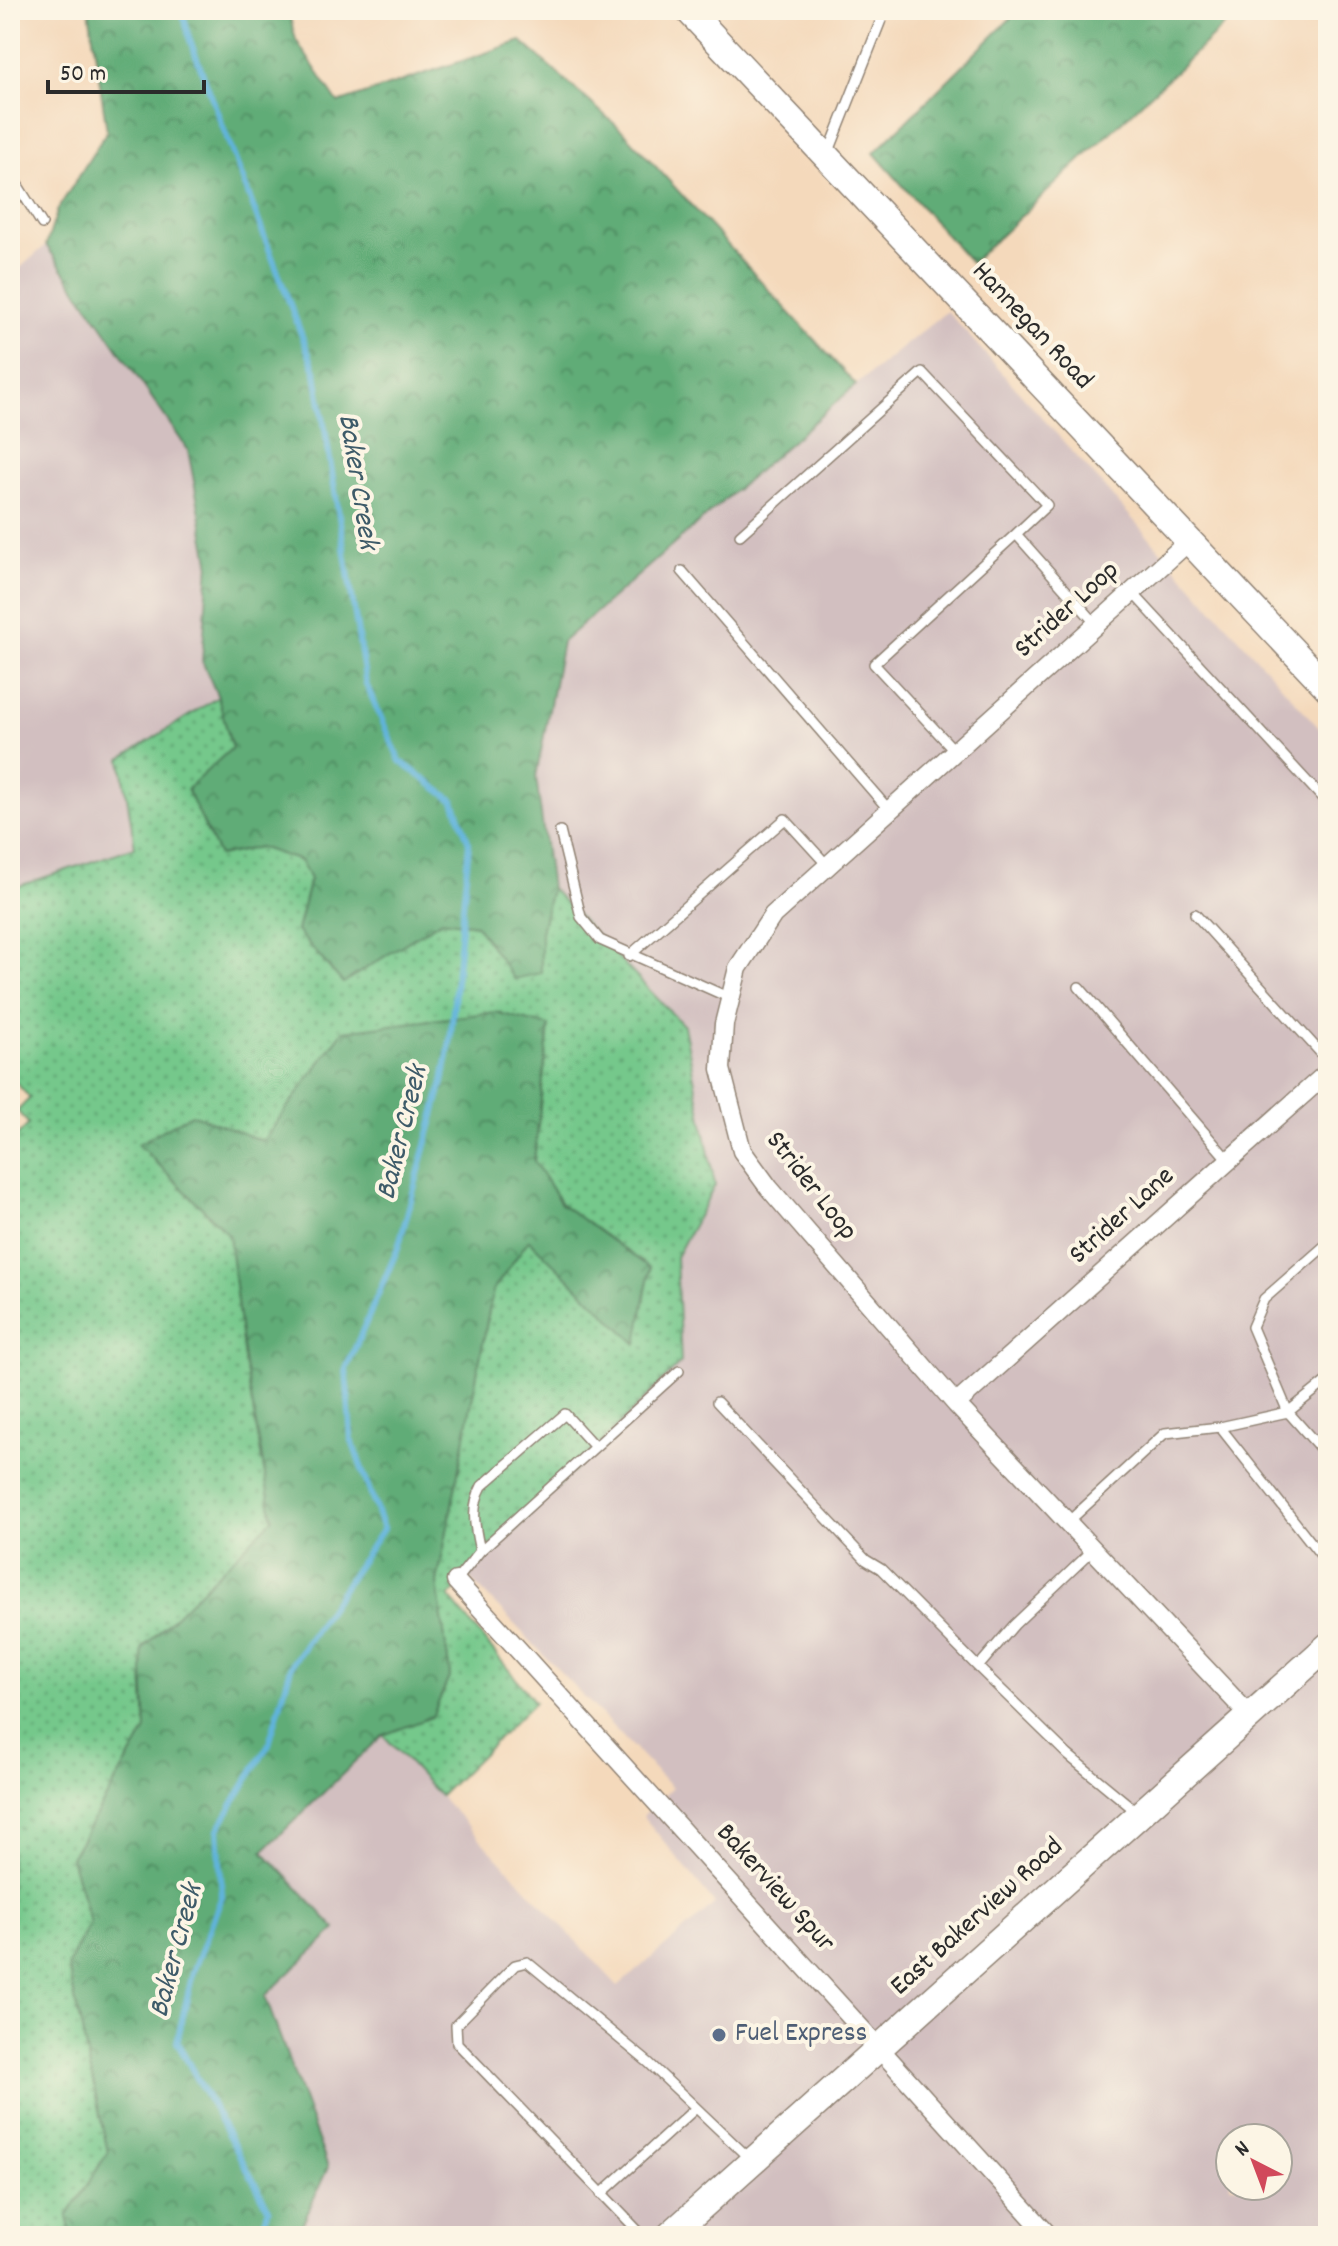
<svg xmlns="http://www.w3.org/2000/svg" width="1338" height="2246" font-family="Dekko,sans-serif">
<style>
.industrial{fill:#d2bfc0;fill-rule:evenodd}
.grass{fill:url(#grass-dots);stroke:#507a5b;stroke-width:2}
.forest{fill:url(#forest-crowns);stroke:#466c51;stroke-width:2}
.lines{fill:none;stroke-linecap:round;stroke-linejoin:round}
.stream{stroke:#60b4dc;stroke-width:6}
.service-casing{stroke:#908273;stroke-width:12}
.minor-casing{stroke:#908273;stroke-width:21}
.secondary-casing{stroke:#908273;stroke-width:29}
.service{stroke:#fff;stroke-width:9}
.minor{stroke:#fff;stroke-width:18}
.secondary{stroke:#fff;stroke-width:26}
.service-dot{fill:#5c6f8a;stroke:#fcf5e5;stroke-width:3}
.labels{text-anchor:middle;dominant-baseline:central;stroke-width:8;stroke-linejoin:round;paint-order:stroke}
.street-label{font-size:28px;fill:#2b2b2b;stroke:#fcf5e5}
.service-label{font-size:28px;fill:#4e5e75;stroke:#fcf5e5;text-anchor:start}
.water-label{font-size:30px;font-style:italic;fill:#3e5b69;stroke:#fcf5e5}
</style>
<defs>
<pattern id="grass-dots" width="8" height="8" patternUnits="userSpaceOnUse" patternTransform="scale(2)"><rect width="8" height="8" fill="#75c88b"/><path d="M2 2h.1M6 6h.1" fill="none" stroke="#60a372" stroke-width="1.8" stroke-linecap="round"/></pattern>
<pattern id="forest-crowns" width="20" height="18" patternUnits="userSpaceOnUse" patternTransform="scale(2)"><rect width="20" height="18" fill="#60ac77"/><path d="M2 6a3 3 0 1 1 6 0M12 15a3 3 0 1 1 6 0" fill="none" stroke="#4f8c62"/></pattern>
</defs>
<rect width="100%" height="100%" fill="#fcf5e5"/>
<filter id="ink" filterUnits="userSpaceOnUse"><feTurbulence type="fractalNoise" baseFrequency=".0125" numOctaves="2"/><feDisplacementMap in="SourceGraphic" scale="16" xChannelSelector="R" yChannelSelector="G"/><feConvolveMatrix kernelMatrix="1 2 1 2 8 2 1 2 1" color-interpolation-filters="sRGB"/></filter>
<filter id="wash" filterUnits="userSpaceOnUse"><feTurbulence type="fractalNoise" baseFrequency=".006" numOctaves="4" result="noise"/><feDisplacementMap in="SourceGraphic" scale="32" xChannelSelector="R" yChannelSelector="G"/><feGaussianBlur stdDeviation="1.8" result="paint"/><feColorMatrix in="noise" values="0 0 0 0 0 0 0 0 0 0 0 0 0 0 0 0 0 1.4 0 .05"/><feComposite in="paint" operator="in"/></filter>
<g filter="url(#wash)">
<rect width="100%" height="100%" fill="#f4d9bb"/>
<path class="industrial" d="M46,245L188,450L209,561L202,661L218,697L121,759L135,847L10,889V277Z
M947,311L1328,738V2236H622L616,2230L609,2236H297L328,2167L265,1995L263,1851L383,1735L618,1986L715,1904L643,1816L672,1788L468,1576L681,1362L676,1257L715,1185L684,1026L551,888L536,777L562,642L856,385ZM1230,2138H1278V2186H1230Z"/>
<path class="grass" d="M218,697L232,748L188,790L219,856L259,847L300,861L310,879L297,931L343,983L442,920L476,925L514,978L540,973L541,932L551,888L684,1026L715,1185L676,1257L681,1362L449,1597L535,1702L440,1796L383,1735L432,1716L450,1675L437,1583L493,1290L529,1239L636,1343L650,1269L561,1204L534,1161L549,1026L343,1031L263,1141L192,1114L139,1144L229,1235L244,1359L273,1520L142,1649L146,1730L71,1858L90,1922L68,1966L108,2152L67,2217L72,2236H10V1143L29,1124L17,1111L30,1098L10,1076V889L135,847L121,759Z"/>
<path class="forest" d="M89,10H288L296,40L338,103L521,41L626,134L856,385L562,642L536,777L551,888L541,932V973L514,979L476,925L442,920L343,983L297,931L310,879L301,861L259,847L219,856L187,789L232,748L218,697L202,661L209,561L188,450L46,245L58,209L107,131Z
M1019,10H1241L971,263L874,153Z
M495,1012L549,1026L534,1161L561,1204L650,1268L637,1344L529,1240L493,1290L437,1583L450,1675L432,1717L383,1735L263,1851L336,1929L265,1996L328,2167L297,2236H72L67,2217L108,2152L68,1966L90,1922L71,1858L146,1730L142,1649L273,1519L244,1359L229,1235L138,1144L192,1114L263,1141L343,1031Z"/>
<g class="lines">
<path class="stream" d="M182,10L190,40L316,373L366,684L400,761L454,801L469,843L450,1043L443,1082L398,1248L346,1369L351,1438L383,1529L292,1664L269,1744L218,1829L222,1896L193,1972L177,2042L269,2209L257,2236"/>
</g>
</g>
<g filter="url(#ink)">
<g class="lines">
<defs>
<path id="service" d="M828,154L885,10
M10,173L42,224
M740,535L922,372L1047,505L1016,534
M682,571L889,810
M1132,592L1328,804
M955,751L874,664L1016,534L1096,624
M560,831L581,917L600,940L730,998
M1195,914L1328,1061
M629,956L785,819L827,865
M1079,987L1229,1161
M1328,1243L1264,1299L1252,1327L1288,1412L1220,1427L1328,1564
M1328,1380L1288,1412L1328,1457
M717,1402L866,1560L881,1569L978,1667
M1068,1522L1165,1433L1220,1427
M1093,1550L1014,1625L978,1667L1068,1755L1137,1812
M480,1551C475,1528 470,1508 482,1486L565,1414L595,1447
M456,1581L480,1551L679,1371
M601,2194L696,2108
M643,2236L457,2043L456,2025L515,1965L527,1962L649,2063L752,2161"/>
<path id="minor" d="M1189,541L773,915L738,968L724,1024L721,1069L742,1151L769,1188L956,1404L1249,1715
M956,1404L1328,1072
M456,1581L1049,2236"/>
<path id="secondary" d="M688,10L1328,688
M669,2236L1328,1646"/>
</defs>
<use href="#service" class="service-casing"/>
<use href="#minor" class="minor-casing"/>
<use href="#secondary" class="secondary-casing"/>
<use href="#service" class="service"/>
<use href="#minor" class="minor"/>
<use href="#secondary" class="secondary"/>
</g>
</g>
<circle class="service-dot" cx="719" cy="2035" r="8"/>
<g class="labels">
<g class="street-label">
<text transform="translate(1031 327) rotate(47)">Hannegan Road</text>
<text transform="translate(1068 611) rotate(-42)">Strider Loop</text>
<text transform="translate(810 1187) rotate(52)">Strider Loop</text>
<text transform="translate(1123 1217) rotate(-42)">Strider Lane</text>
<text transform="translate(774 1889) rotate(48)">Bakerview Spur</text>
<text transform="translate(978 1918) rotate(-42)">East Bakerview Road</text>
</g>
<g class="service-label">
<text x="735" y="2035">Fuel Express</text>
</g>
<g class="water-label">
<text transform="translate(356 482) rotate(81)">Baker Creek</text>
<text transform="translate(404 1133) rotate(-76)">Baker Creek</text>
<text transform="translate(178 1951) rotate(-75)">Baker Creek</text>
</g>
</g>
<rect width="1338" height="2246" fill="none" stroke="#fcf5e5" stroke-width="40"/>
<g transform="translate(1254 2162) rotate(318)"><circle r="38" fill="#fcf5e5" stroke="#a8a49b" stroke-width="2"/>
<path d="M0-6L14 30L0 20L-14 30Z" fill="#d1495b"/>
<text y="-12" font-size="22" font-weight="bold" text-anchor="middle" fill="#2b2b2b">N</text>
</g>
<path d="M48 80v12h156v-12" fill="none" stroke="#2b2b2b" stroke-width="4"/>
<text x="60" y="80" font-size="24" fill="#2b2b2b" stroke="#fcf5e5" stroke-width="6" paint-order="stroke">50 m</text>
</svg>
